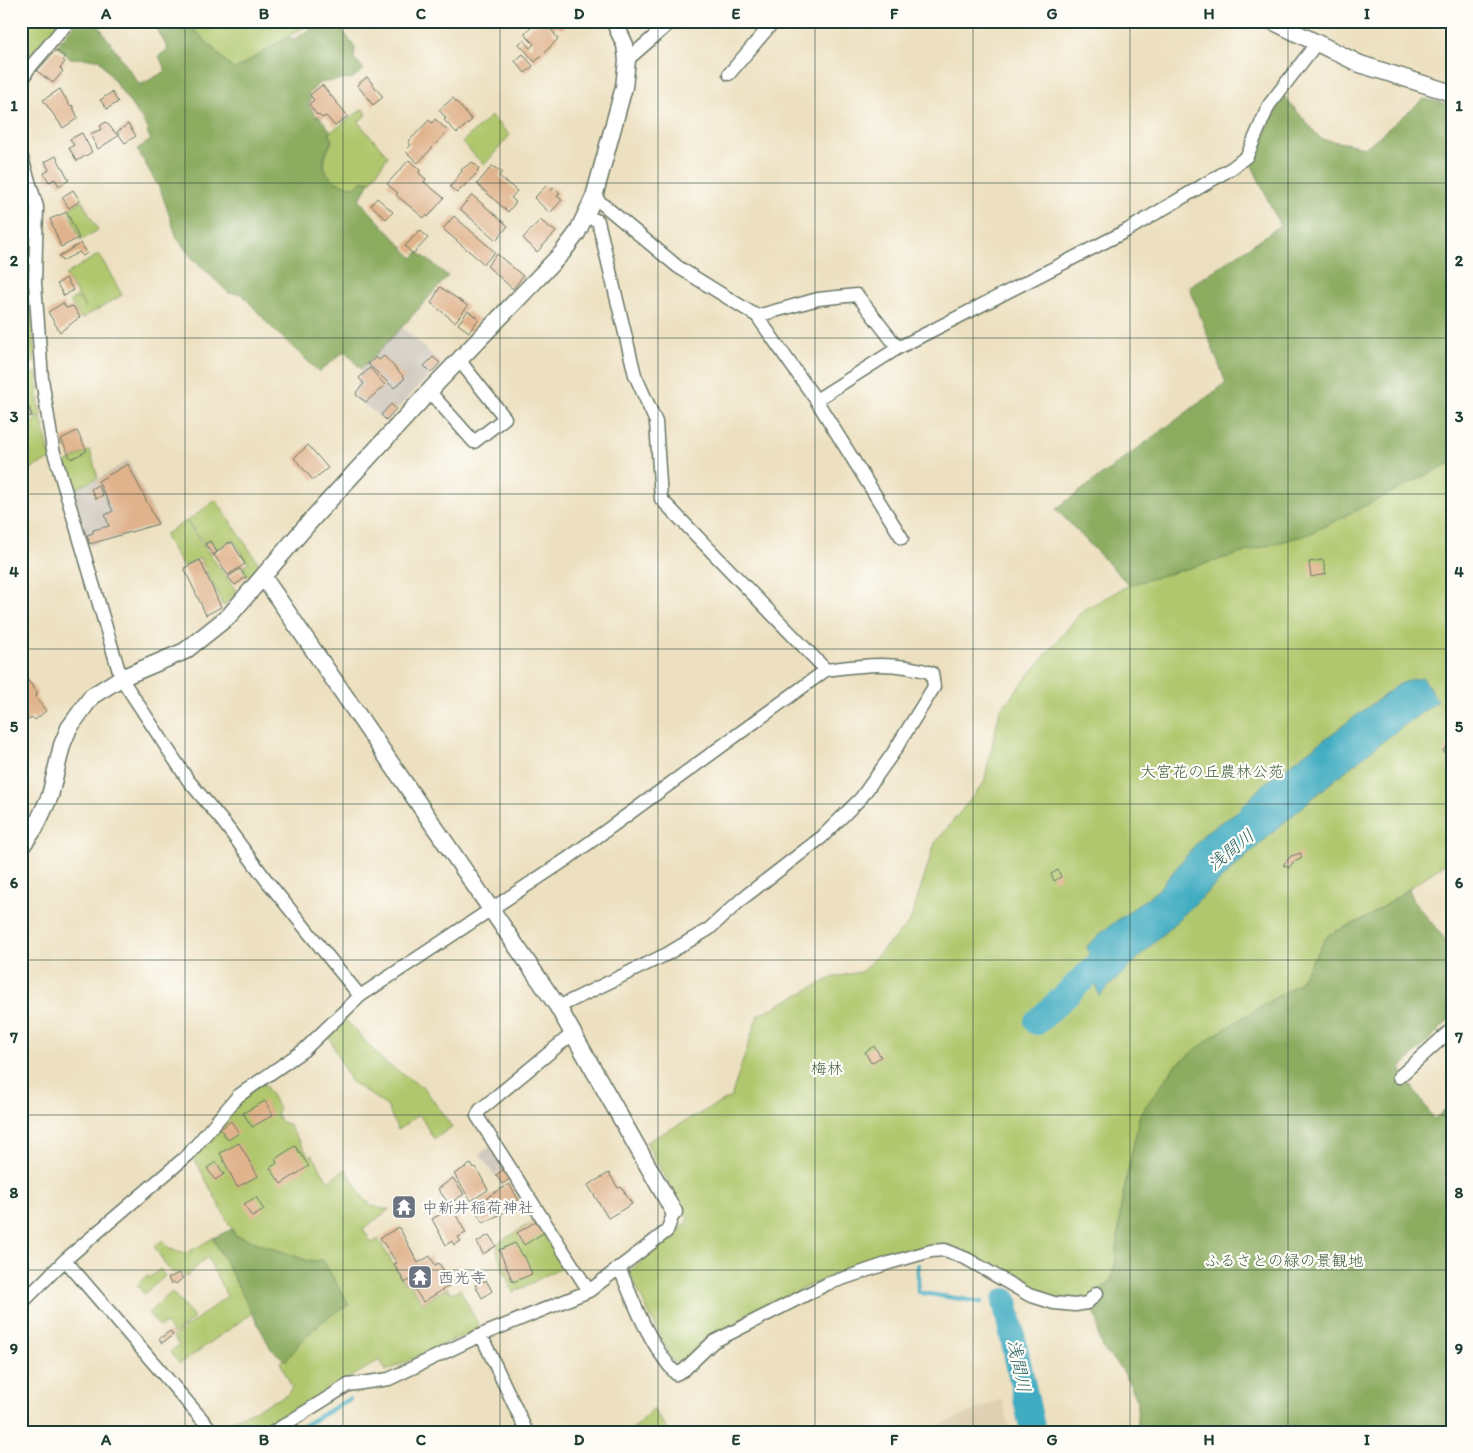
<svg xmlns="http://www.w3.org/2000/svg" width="1473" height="1453" font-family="Itim,'Klee One',sans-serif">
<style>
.built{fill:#ded0b2}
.industrial{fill:#cac3b8}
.green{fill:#b0c76d;stroke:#688250}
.forest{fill:#8cac60;stroke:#56744a}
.water{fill:#41acc1;stroke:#30747a}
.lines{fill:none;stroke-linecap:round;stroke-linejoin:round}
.stream{stroke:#41acc1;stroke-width:4.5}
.river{stroke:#41acc1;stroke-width:26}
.building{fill:#e0b38c}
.minor-casing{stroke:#677665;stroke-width:15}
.tertiary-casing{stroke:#677665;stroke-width:19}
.minor{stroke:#fff;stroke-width:12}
.tertiary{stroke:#fff;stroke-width:16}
.grid{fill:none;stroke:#1f3d34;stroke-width:1;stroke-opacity:0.55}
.labels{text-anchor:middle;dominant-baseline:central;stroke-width:4.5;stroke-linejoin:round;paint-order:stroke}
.park-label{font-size:16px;fill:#436042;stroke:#fdfcf7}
.worship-label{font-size:16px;fill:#5b616d;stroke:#fdfcf7;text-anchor:start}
.water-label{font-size:18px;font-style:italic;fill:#2b6465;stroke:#fdfcf7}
.neatline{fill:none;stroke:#1f3d34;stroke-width:2}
.grid-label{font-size:16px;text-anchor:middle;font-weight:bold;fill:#1f3d34}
</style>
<rect width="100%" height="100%" fill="#fdfcf7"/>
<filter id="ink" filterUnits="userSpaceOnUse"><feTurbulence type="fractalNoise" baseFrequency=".02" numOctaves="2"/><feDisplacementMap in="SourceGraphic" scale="10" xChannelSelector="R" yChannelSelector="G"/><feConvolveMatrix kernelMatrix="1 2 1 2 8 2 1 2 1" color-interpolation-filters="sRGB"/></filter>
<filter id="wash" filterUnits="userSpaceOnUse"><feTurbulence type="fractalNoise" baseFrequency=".0096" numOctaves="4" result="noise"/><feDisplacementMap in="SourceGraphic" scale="20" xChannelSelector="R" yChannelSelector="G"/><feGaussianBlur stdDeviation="1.12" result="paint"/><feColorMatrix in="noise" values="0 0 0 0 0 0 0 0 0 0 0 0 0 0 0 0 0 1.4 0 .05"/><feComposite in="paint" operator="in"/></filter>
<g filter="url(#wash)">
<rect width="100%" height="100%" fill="#ede0c0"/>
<path class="built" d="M1002,1399L1010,1432H923Z"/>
<path class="industrial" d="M402,327L441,363L386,421L354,397L361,369Z
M128,460L159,524L90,546L73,491L99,479Z
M491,1146L505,1168L494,1175L480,1154Z"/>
<path class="green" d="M28,21H61L28,57L21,51V28Z
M186,21H314L234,70Z
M363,109L367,114L358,122L388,156L371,181H361L355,187L337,185C321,167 322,163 332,141L329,133Z
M491,116L510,135L484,165L462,142Z
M82,201L98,230L81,240L68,209Z
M99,254L122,295L81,319L70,301L77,297L86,308L65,275Z
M30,284L35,362L21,369V289Z
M37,372L39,407L42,415L35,418L29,405L23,407L21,399L27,397L21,379Z
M41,417L51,459L21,473V428Z
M90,450L98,478L73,490L65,463Z
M1452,462V859L1366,918L1328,935L1298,984L1213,1036L1140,1114L1121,1205L1116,1261L1111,1281L1087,1300L1051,1299L997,1268L950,1245L910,1250L836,1274L810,1285L709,1338L681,1363L673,1362L629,1272L689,1221L646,1142L731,1097L758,1015L834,977L861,972L910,922L935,843L984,783L1000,710L1083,610L1129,585L1309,534Z
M216,500L260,565L248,578L242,568L248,563L233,539L217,549L210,540L205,544L187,521Z
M186,521L237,592L223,606L200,558L183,567L164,535Z
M344,1018L384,1062L425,1089L452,1127L434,1139L419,1114L398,1130L387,1106L350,1081L327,1033Z
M261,1084L265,1085L279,1108L276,1114L281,1122L288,1124L309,1156L312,1154L328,1181L346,1169C358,1188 364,1211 390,1209L363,1229L372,1243L378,1239L405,1284L409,1282L422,1303L448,1288L452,1293L460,1289L480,1328L386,1371L380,1360L258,1432H228L224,1424L287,1395L292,1387L280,1362L283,1359L286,1360L306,1334L333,1312L323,1260L309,1261L235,1235L193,1156L241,1099Z
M537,1219L567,1264L513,1293L497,1252L498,1243Z
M213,1238L252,1313L180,1364L170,1352L179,1345L173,1337L227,1296L207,1257L186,1277L182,1272H172L167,1267L154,1246L163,1240L170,1249L187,1253Z
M160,1269L165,1276L144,1294L137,1285L147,1275L149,1278Z
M172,1292L194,1318L174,1334L165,1323L160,1327L148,1313Z
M653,1409L669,1432H629Z"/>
<path class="forest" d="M77,21H95L140,85L166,71L159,56L168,49L153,21H186L234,70L289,36L293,40L323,21H336L355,48L354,58L364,69L353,78L319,83L308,95L312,100L308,104L317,117L318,115L331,131L329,133L332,141C329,147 324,154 324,160C321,179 341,185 355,187L361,181H371L359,200L413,258L418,252L448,276L402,327L361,369L345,351L319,372L269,325L242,294L229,293L191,257L177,238L161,191L137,149L151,140L147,132L149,130L99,59L69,58L57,46Z
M1283,95L1321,139L1366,147L1424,99L1452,105V462L1309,534L1129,585L1056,509L1226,383L1189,287L1280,226L1250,161Z
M1409,889L1414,901L1452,948V1017L1400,1069L1434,1119L1452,1105V1432H1136L1138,1401L1123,1371L1102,1348L1098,1335V1320L1087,1303L1111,1281L1116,1261L1121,1205L1140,1114L1175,1066L1213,1036L1298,984L1328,935L1366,918Z
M232,1229L235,1235L309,1261L323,1260L349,1305C322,1318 304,1337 286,1361L271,1349L213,1238Z"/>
<path class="water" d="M1423,678L1438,701C1315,787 1207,891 1099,996L1087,946L1107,928L1158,890L1206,832L1238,811L1265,783L1398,685L1412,679Z"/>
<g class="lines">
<path class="stream" d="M918,1292V1265
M922,1293L981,1302
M293,1432L349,1399"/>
<path class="river" d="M1037,1022L1118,946
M1005,1301L1033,1432"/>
</g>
<g id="blocks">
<path class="building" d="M538,21H545L558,39L535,62L519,44L523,40L530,48L534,44L524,34Z
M546,21H571L561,30L558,26L554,30Z
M56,50L65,57L63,60L65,62L60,68L63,71L53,83L37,71Z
M523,54L533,66L525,73L515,61Z
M367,77L383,97L373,105L357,85Z
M322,85L348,116L335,126L326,116L322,118L318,114L317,115L309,104L314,100L310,95Z
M60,89L70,106L72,105L78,118L63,128L43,100Z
M112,92L118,102L107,109L100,100Z
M453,98L472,120L457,133L444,120L446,118L439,110Z
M435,119L448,131L418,163L405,151L411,145L408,142L429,120L432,123Z
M106,122L118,136L98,149L90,134L102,129L100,126Z
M128,124L136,136L125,143L117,132Z
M82,133L92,152L77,161L69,148L74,145L70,139Z
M56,156L69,180L59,186L55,179L49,182L44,173L49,170L45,162Z
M409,160L420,170L419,173L426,179L424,182L444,198L428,217L426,215L424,218L396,195L398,193L387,184Z
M472,162L479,168L477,173L457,193L450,187L462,171L461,170Z
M492,166L502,172L499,176L517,191L511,198L516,202L508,212L477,184Z
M546,186L551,191L553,187L560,193L557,196L562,200L550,213L534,198Z
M73,190L80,201L69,208L62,197Z
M472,195L508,226L496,240L460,209Z
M377,198L393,212L386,219L371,205Z
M67,212L79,238L61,247L50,219Z
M31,214L33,219L22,226L21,219Z
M454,216L495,252L484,264L443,229Z
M540,220L556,232L537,252L523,238Z
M420,230L428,238L413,254L405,246Z
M81,243L87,253L83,256L79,252L62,261L59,256Z
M497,254L523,276L513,289L487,266Z
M66,278L73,290L64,296L57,284Z
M440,287L468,306L455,322L431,303Z
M63,303L66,308L73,306L80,317L60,332L48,312Z
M468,311L479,319L469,332L458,324Z
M384,356L405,378L394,388L368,364L376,357L379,360Z
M433,357L440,363L431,373L424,366Z
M370,368L385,385L366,402L356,395L357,391L364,384L359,378Z
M391,404L396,409L386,420L381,415Z
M21,405L23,409L28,406L32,416L21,418Z
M77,431L87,451L71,459L61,439Z
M308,445L328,468L313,480L294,458Z
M128,464L158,524L90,544L87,535L93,533V530L109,526L105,515L113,511L98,481Z
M98,485L103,495L96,499L91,489Z
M210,541L217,552L213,555L205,544Z
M229,542L230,544L232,542L245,564L228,575L214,555Z
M200,560L221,607L206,615L184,568Z
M1323,560L1326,574L1311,577L1309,562Z
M240,569L246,577L235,585L228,577Z
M21,672L37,692L36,698L46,711L35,720L32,717L21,726Z
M1452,743V759L1450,760L1443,750Z
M1301,853V859L1293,862L1289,868L1283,865L1291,856Z
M1058,870L1061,877L1054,881L1051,874Z
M874,1046L881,1057L871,1063L865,1052Z
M265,1101L273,1115L252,1127L243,1113Z
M231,1121L239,1133L228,1140L220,1129Z
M239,1143L258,1176L237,1187L220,1153Z
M295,1146L309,1166L281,1184L270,1168L277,1163L275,1159Z
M216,1162L224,1174L215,1180L207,1168Z
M471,1164L474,1168L476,1167L488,1190L471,1201L454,1174Z
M506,1168L512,1178L502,1184L496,1175Z
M609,1173L618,1188L621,1187L632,1204L608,1218L588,1185Z
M453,1178L464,1194L449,1204L438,1189Z
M509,1184L519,1200L509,1206L510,1209L483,1223L473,1206Z
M256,1197L264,1210L252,1217L244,1204Z
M452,1208L466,1233L458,1237L461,1241L454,1245L452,1241L446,1245L432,1219Z
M538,1220L545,1232L524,1245L517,1233Z
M399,1227L418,1263L430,1256L435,1265L439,1263L447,1276L444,1278L449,1286L423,1302L409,1280L405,1283L394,1264L397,1263L380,1238Z
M489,1235L496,1246L483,1254L477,1242Z
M515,1243L523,1256L524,1255L532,1274L513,1282L499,1250Z
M179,1273L183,1278L176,1284L174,1282L171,1284L168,1278Z
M482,1280L483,1282L486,1280L492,1291L482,1298L475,1285Z
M170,1331L173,1335L162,1343L159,1339Z"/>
</g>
</g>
<g filter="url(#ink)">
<use href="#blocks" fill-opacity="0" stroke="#677665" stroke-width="1"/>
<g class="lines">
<defs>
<path id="minor" d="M627,60L672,21
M729,74L774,21
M21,85L27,71L69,21
M21,155L37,207L35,283L42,379L53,449L121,678L188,780L224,823L267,881L360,996
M594,197L678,267L757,316L816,400L902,538
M757,316L818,299L857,295L898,348
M429,391L474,442L505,418L459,360
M816,400L898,348L1126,231L1232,168L1247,156L1269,105L1316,44
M558,1007L667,954L709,929L743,898L822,837L861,798L893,753L934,687L932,673C893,661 865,665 826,670
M572,1034L480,1110L477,1116L589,1291
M1399,1077L1452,1029
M65,1260L213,1432
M619,1267C634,1303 649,1344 676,1374L684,1370L713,1342L827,1284L889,1263L931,1251L945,1250L967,1259L1029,1295L1054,1303L1075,1305L1087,1303L1097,1293
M21,1304L65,1260L188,1155L238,1096L304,1050L360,996L567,859L826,670L661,499L656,422L635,375L598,221L586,216
M481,1335L527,1432
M273,1432L348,1385L389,1379L481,1335L589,1291L667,1231L674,1212"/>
<path id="tertiary" d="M1272,21L1360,64L1452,93
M264,578L558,1007L674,1212
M21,847L35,828L50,796L62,745L69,728L92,696L121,678L185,651L229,616L313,518L436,384L562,253L577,233L594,197L624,87L627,60L625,45L614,21"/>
</defs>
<use href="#minor" class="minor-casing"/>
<use href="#tertiary" class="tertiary-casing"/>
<use href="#minor" class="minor"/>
<use href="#tertiary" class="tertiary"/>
</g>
</g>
<path class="grid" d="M185,21V1432M343,21V1432M500,21V1432M658,21V1432M815,21V1432M973,21V1432M1130,21V1432M1288,21V1432M21,183H1452M21,338H1452M21,494H1452M21,649H1452M21,804H1452M21,960H1452M21,1115H1452M21,1270H1452"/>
<defs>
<symbol id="temple-square" viewBox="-11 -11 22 22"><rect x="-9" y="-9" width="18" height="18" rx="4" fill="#6b7280" stroke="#fdfcf7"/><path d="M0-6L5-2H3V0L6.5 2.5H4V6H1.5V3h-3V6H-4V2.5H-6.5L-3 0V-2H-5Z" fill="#fff"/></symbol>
</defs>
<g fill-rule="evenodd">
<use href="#temple-square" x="390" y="1193" width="28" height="28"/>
<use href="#temple-square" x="406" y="1263" width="28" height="28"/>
</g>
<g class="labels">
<g class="park-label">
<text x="1212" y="771">大宮花の丘農林公苑</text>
<text x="827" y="1068">梅林</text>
<text x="1284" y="1260">ふるさとの緑の景観地</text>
</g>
<g class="worship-label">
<text x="422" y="1207">中新井稲荷神社</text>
<text x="438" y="1277">西光寺</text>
</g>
<g class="water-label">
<text transform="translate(1231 850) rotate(-39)">浅間川</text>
<text transform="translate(1019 1366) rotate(78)">浅間川</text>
</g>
</g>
<rect width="1473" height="1453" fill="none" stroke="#fdfcf7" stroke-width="55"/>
<rect x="28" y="28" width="1418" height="1398" class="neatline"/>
<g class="grid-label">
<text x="106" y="19">A</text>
<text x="264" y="19">B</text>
<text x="421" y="19">C</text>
<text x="579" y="19">D</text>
<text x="736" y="19">E</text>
<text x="894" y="19">F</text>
<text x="1052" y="19">G</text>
<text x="1209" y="19">H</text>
<text x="1367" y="19">I</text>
<text x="14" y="111">1</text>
<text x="1459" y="111">1</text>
<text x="14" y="266">2</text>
<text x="1459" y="266">2</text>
<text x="14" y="422">3</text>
<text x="1459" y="422">3</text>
<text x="14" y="577">4</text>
<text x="1459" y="577">4</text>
<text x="14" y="732">5</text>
<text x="1459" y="732">5</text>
<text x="14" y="888">6</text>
<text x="1459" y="888">6</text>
<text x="14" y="1043">7</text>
<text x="1459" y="1043">7</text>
<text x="14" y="1198">8</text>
<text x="1459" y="1198">8</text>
<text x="14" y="1354">9</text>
<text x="1459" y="1354">9</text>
<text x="106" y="1445">A</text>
<text x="264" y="1445">B</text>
<text x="421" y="1445">C</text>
<text x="579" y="1445">D</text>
<text x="736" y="1445">E</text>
<text x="894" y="1445">F</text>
<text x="1052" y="1445">G</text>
<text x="1209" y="1445">H</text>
<text x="1367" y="1445">I</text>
</g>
</svg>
